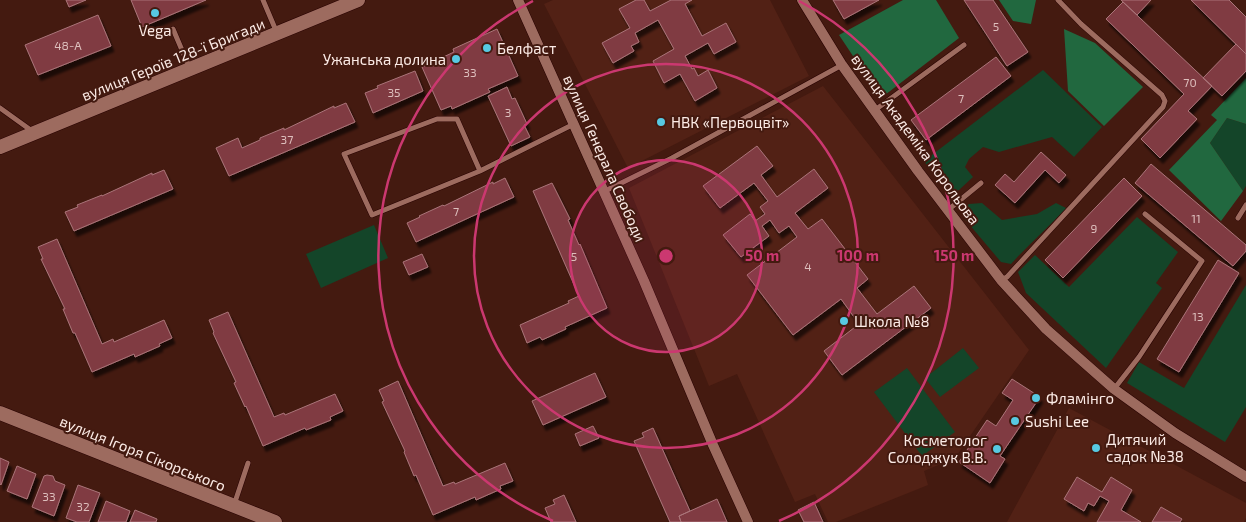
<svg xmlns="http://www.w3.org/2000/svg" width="1246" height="522" font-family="'Exo 2',sans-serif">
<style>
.built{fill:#522115}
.green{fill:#144529}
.forest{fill:#21683f}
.building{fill:#803a43;stroke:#aa7579;filter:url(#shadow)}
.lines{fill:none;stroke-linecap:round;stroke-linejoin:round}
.lane-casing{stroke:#280200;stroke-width:6}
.street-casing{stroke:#280200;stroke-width:11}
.secondary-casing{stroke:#280200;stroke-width:15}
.lane{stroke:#9d6b5f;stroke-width:5}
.street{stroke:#9d6b5f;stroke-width:10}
.secondary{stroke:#9d6b5f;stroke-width:14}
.ring{fill:none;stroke:#cb3870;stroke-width:2.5}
.poi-dot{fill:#57c9e2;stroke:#441a10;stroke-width:2}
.labels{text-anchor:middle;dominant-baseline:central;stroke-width:4;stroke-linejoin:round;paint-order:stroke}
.number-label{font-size:12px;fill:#ddbfbd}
.poi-label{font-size:15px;fill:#fcebe6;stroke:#441a10;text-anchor:start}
.street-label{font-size:15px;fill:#fcebe6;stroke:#441a10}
.centre{fill:#cb3870;stroke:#441a10;stroke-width:2.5}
.ring-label{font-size:15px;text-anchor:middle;font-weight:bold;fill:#cb3870;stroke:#441a10;stroke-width:4;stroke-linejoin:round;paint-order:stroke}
</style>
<defs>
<filter id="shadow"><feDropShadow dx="3" dy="5.5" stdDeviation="1" flood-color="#0009"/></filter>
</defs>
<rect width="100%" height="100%" fill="#441a10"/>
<path class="built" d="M553,0H770L809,76L628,168L544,4Z
M823,86L1029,350L955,458L924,471L928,485L836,522H828L815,494L795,502L737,374L709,386L629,188Z
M1069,408L1246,503V518L1244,522H1007Z"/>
<path class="green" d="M1043,70L1102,127L1074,157L1052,137L999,152L983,147L969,159L965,167L973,177L959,190L952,193L946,191L924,161Z
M1227,118L1246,124V186L1243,191L1210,143Z
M982,203L1002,220L1037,214L1056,203L1066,208C1048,228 1028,245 1011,264L1001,262L963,217L962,210L969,204Z
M1137,217L1178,252L1156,283L1162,288L1106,368L1026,293L1018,272L1035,255L1069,287Z
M374,225L388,258L321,288L306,254Z
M1246,285V407L1225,442L1127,383L1139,362L1184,388Z
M963,348L979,368L940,397L925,378Z
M907,368L955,432L922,456L874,392Z"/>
<path class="forest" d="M903,0H936L959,38L881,98L839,35Z
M999,0H1036L1031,24L1013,21Z
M1064,29L1095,43L1143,87L1104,126L1068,91Z
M1246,78V124L1227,118L1210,143L1243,191L1221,221L1169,170L1217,120L1211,115Z"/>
<path class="building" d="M66,0H86L69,7Z
M131,0H206L142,27Z
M636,0H644L650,11L671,0H692L685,4L702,36L726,23L736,42L714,54L708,43L685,56L692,69L694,68L698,76L708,70L717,88L695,101L680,74L664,83L653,61L674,49L658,20L635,33L639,42L631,46L634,51L613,63L602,43L630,28L619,9Z
M833,0H879L844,19Z
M964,0H993L1028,52L1007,66Z
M1121,0H1151L1137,15Z
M1191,0H1229L1246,17V54Z
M1123,2L1212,86L1188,111L1197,119L1160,158L1141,139L1184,94L1106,19Z
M98,15L111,46L38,75L25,45Z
M497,29L518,76L488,89L490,92L452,109L451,106L441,110L422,67L454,52L453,49Z
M1236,44L1246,54V71L1222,96L1203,78Z
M996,57L1011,76L926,140L911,120Z
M415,71L423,91L373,113L365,93L378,88L377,86Z
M507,87L512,99L515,98L527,124L524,125L530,137L511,146L488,96Z
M346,103L355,122L229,176L216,148L238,138L242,148L260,140V138L284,128V130L334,106V108Z
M757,146L773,166L761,175L777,197L814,169L828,188L795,213L808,229L822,219L868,279L857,288L877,314L914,286L931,308L842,375L824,351L859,324L841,299L793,335L747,275L797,237L789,226L779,233L770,220L762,226L769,236L741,257L723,235L750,214L755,221L765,214L760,207L768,201L754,183L720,208L703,186Z
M1041,152L1066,175L1059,183L1045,170L1015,203L995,185L1005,174L1014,182Z
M1151,164L1246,245V251L1233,266L1135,183Z
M164,170L173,189L74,231L65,212L78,207L77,205L102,195V196L152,173V175Z
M505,178L514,197L416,242L407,223L420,217L419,216L443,205L444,206L493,182V184Z
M1124,178L1142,196L1063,278L1045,260Z
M552,183L570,219L568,220L579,245L580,244L607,308L565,327L566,329L542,340L540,337L527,343L520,325L569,303L568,301L579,296L533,191Z
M57,239L102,344L113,339L114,342L164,320L172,338L159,344L160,346L135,357L134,354L92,372L75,333H73L63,309H65L41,259H43L38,247Z
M422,254L428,267L409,275L403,262Z
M1218,260L1239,273L1179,372L1157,359Z
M228,312L274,417L284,413L285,415L335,394L343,411L330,417L331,420L306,430L305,428L263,446L246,406L245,407L234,383L236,382L213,333L214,332L209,320Z
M595,373L606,397L543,425L532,401Z
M1012,379L1040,397L1000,456L1005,459L990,483L959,462L987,420L996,426L1013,400L1002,393Z
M398,381L443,486L454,482L455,484L505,463L513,481L500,486L501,489L476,500L475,497L433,515L416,475L414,476L404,452L405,451L382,402L384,401L379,390Z
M593,426L599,438L580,446L575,434Z
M653,428L690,511L679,516L681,522H670L634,441L644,437L642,433Z
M0,458L9,462L1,485L0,484Z
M17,466L36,474L27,499L7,491Z
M47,475L53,476L55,481L65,485L54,516L32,507L44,476Z
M1077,477L1102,492L1111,477L1132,490L1121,510L1141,522H1097L1109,501L1100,496L1094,506L1088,503L1084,511L1064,499Z
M78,485L100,493L89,522H77L66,518Z
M564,495L576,522H551L545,508L555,504L553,500Z
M717,499L727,522H681L679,516Z
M106,501L130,511L126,522H98Z
M814,502L823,522H804L798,510Z
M1161,507L1182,519L1180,522H1152Z
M135,510L157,519L156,522H130Z"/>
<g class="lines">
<defs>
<path id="lane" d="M263,0L277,33
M173,29L190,69
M0,108L32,131
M875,110L964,45
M480,171L372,215L344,154L437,119H457L480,171L574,124
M603,192L672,158L842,65
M948,210L981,183
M1238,218L1246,205
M1001,280L1007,277L1163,107L1165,101L1162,95L1081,24L1058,0
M1114,389L1139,357L1202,261L1145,214
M234,505L248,463"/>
<path id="street" d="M518,0L644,281L713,445L748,522
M802,0L842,65L918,171L1001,280L1046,329L1114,389L1175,433L1246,477"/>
<path id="secondary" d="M0,147L358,0
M0,413L275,522"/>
</defs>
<use href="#lane" class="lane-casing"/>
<use href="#street" class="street-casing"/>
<use href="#secondary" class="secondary-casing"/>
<use href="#lane" class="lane"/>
<use href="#street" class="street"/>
<use href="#secondary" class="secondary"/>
</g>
<circle cx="666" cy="256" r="96" fill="#cb3870" fill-opacity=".12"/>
<g class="ring">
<circle cx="666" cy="256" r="96"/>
<circle cx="666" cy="256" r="192"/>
<path d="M553 521A288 288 0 0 1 533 1M799 1A288 288 0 0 1 779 521"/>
</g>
<g class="poi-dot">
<circle cx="155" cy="13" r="5"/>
<circle cx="487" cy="48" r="5"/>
<circle cx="456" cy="59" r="5"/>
<circle cx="661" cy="122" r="5"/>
<circle cx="844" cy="321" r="5"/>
<circle cx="1036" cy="398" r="5"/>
<circle cx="1015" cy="421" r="5"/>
<circle cx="1096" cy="448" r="5"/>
<circle cx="997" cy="449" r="5"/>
</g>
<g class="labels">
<g class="number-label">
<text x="996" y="26">5</text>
<text x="68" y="45">48-А</text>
<text x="470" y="72">33</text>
<text x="1190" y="82">70</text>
<text x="394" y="92">35</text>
<text x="961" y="98">7</text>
<text x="508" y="112">3</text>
<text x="287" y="139">37</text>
<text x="456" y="211">7</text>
<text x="1196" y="218">11</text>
<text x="1094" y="228">9</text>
<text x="574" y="256">5</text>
<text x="808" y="266">4</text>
<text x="1198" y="316">13</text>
<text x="49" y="496">33</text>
<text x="83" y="506">32</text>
</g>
<g class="poi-label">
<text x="155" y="30" text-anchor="middle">Vega</text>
<text x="497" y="48">Белфаст</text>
<text x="446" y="59" text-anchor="end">Ужанська долина</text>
<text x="671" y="122">НВК «Первоцвіт»</text>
<text x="854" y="321">Школа №8</text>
<text x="1046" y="398">Фламінго</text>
<text x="1025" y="421">Sushi Lee</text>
<text x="1106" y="439">Дитячий<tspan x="1106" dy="17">садок №38</tspan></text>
<text x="987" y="440" text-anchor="end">Косметолог<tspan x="987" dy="17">Солоджук В.В.</tspan></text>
</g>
<g class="street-label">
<text transform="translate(173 59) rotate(-22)">вулиця Героїв 128-ї Бригади</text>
<text transform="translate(916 139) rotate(54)">вулиця Академіка Корольова</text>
<text transform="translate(605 158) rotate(66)">вулиця Генерала Свободи</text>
<text transform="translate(143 453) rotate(22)">вулиця Ігоря Сікорського</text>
</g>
</g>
<circle cx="666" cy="256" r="8" class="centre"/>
<g class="ring-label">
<text x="762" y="261">50 m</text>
<text x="858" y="261">100 m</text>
<text x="954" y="261">150 m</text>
</g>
</svg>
